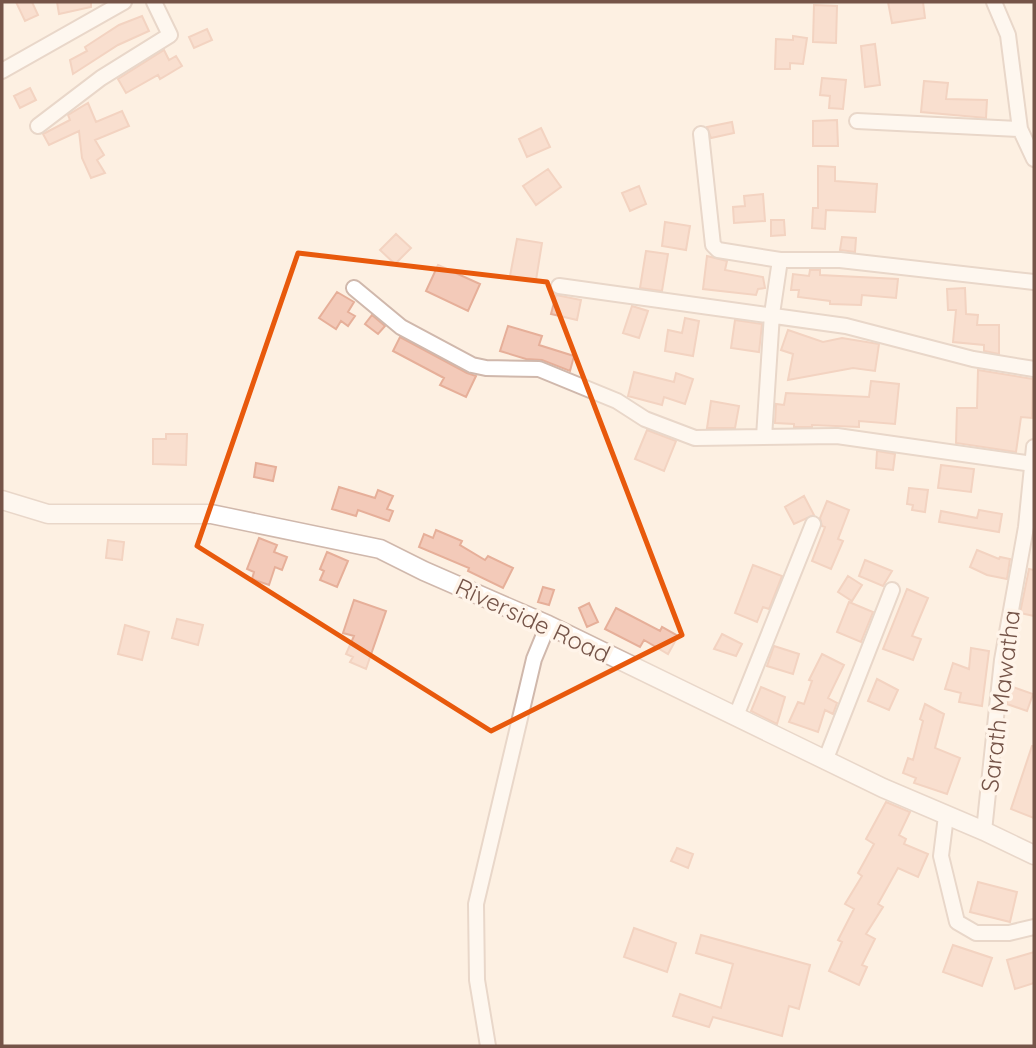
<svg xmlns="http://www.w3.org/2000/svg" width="1036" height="1048" font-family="Quicksand,sans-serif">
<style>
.building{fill:#f3cab9;stroke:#e6af99;stroke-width:2}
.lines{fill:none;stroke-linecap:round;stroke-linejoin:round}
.minor-casing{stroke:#d0b8ac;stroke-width:18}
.tertiary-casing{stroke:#d0b8ac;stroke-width:21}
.minor{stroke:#fff;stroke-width:14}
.tertiary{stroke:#fff;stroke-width:18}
.marked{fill:none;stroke:#e8590c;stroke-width:5;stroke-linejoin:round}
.labels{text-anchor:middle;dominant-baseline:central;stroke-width:7;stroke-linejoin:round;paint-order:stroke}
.street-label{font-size:24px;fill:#755448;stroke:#fff4e9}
</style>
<rect width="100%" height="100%" fill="#fdf0e2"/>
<path class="building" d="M16,2H32L38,15L25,21Z
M57,2H91V7L59,14Z
M888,2H923L925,18L892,23Z
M814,5L837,6L836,43L813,42Z
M142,16L149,31L118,45L73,74L70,60L87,51L85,47L119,25Z
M207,29L212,40L194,48L189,37Z
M793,36L807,38L803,64L790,63V69H775L776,39L793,40Z
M875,44L880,85L865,87L861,46Z
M164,50L169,60L176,56L182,66L160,79L158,75L126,93L118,79Z
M822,78L846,80L843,109L829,108L830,96L820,95Z
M924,81L948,83L946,99L987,100L986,118L921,112Z
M30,88L36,100L20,108L14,96Z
M88,103L96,122L122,111L129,126L95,140L104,155L97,160L105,173L91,178L82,158L79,131L49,145L43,134L70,120L68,115Z
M837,120L838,146H813V121Z
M732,122L734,133L711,138L707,127Z
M541,128L550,147L527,157L519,139Z
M818,166L835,167V181L877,184L875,212L826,210L825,229L812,228L813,208H818Z
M548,169L561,187L536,205L523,186Z
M639,186L646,204L630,211L622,193Z
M763,194L765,221L734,223L733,207L745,206L744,196Z
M771,220H784L785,235L771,236Z
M665,222L690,226L686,250L662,246Z
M396,234L411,248L395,264L380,250Z
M842,237L856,238L855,252L840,250Z
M517,239L542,243L536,280L510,276Z
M646,251L668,254L662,291L640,288Z
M707,256L727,261L725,270L763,277L765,288L758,289L756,295L703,289Z
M438,265L480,284L468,311L426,291Z
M810,270H820V275L898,279L896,298L862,295L861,305L830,304V301L798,297L799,290H791L793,274L809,276Z
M965,288L966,314L978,315L977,325H999V354L984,351V345L953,342L956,310H948L947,289Z
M337,292L354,302L348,312L355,316L348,326L341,321L336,329L319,318Z
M556,295L581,300L577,320L551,314Z
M632,306L648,311L639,338L623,333Z
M372,315L385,326L378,334L365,324Z
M685,318L699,321L693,356L665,351L668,330L682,333Z
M735,320L762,324L759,352L731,348Z
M508,326L542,336L539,345L574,356L570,371L542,360L526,359L500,351Z
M788,330L823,342L842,338L879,344L875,371L853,368L788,380L793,354L781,350Z
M400,337L467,373L476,376L466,397L440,385L444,378L393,351Z
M978,370L1033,379L1032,418L1021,417L1016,452L956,443L957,408H977Z
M634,372L674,382L676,373L693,379L685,404L664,397L662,405L628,396Z
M871,381L899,384L895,424L859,421V427L812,425V427H794V424L775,423L776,404L784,405L786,393L869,397Z
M711,401L739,406L735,428H707Z
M647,430L676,441L664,471L635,459Z
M166,434H187L186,465L153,464V439H166Z
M877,451L895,454L893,470L876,468Z
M256,463L276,467L273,481L254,477Z
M941,465L974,469L971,492L938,488Z
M339,487L375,498L378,490L393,496L387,509L393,511L389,521L358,510L356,516L332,509Z
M909,488L928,490L925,512L912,510L913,505L907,504Z
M804,496L814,515L794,524L785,507Z
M827,501L849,510L838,539L843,541L831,569L812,561L825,527L822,526L820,518Z
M979,510L1002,514L999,532L939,522L941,511L977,518Z
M436,530L462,541L460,545L485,560L488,556L513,568L503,588L468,571L469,568L419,547L424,534L433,538Z
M259,538L277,545L274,552L287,557L282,570L275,567L269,585L252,579L254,572L247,569Z
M108,540L124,542L122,560L106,558Z
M977,550L999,559L1000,557L1010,559L1007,579L987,575L970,567Z
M327,552L348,561L337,587L320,580L324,571L320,569Z
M865,560L892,571L883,586L859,576Z
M753,565L782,576L769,609L763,607L757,622L735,613Z
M1029,569L1034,570V616L1020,613Z
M848,576L862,585L852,601L838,592Z
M543,587L554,590L549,605L538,602Z
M907,589L928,598L912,636L921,639L913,660L883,649Z
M354,600L386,611L366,669L350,662L353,657L346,654L354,636L343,633Z
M849,602L873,612L861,642L837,632Z
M589,603L598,622L587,627L579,608Z
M616,608L660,631L662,627L678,636L668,654L644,640L640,647L605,629Z
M177,619L203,625L198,645L172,638Z
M125,625L149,632L142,660L118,654Z
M722,634L742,644L736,656L714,649Z
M774,646L799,654L793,674L767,666Z
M971,648L989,651L982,706L959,702L961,693L945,689L953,663L969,669Z
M822,654L844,665L828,698L837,703L833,714L825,710L818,732L789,722L798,702L804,704L812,681L809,680Z
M877,679L898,690L889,710L868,701Z
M1010,686L1033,694L1027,711L1007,704Z
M761,687L785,697L777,724L751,711Z
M925,704L944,714L935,748L960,758L947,794L914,783L916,778L903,773L908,758L913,760L923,721L920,719Z
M1032,746H1034V818L1011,809Z
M886,802L910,812L899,835L906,839L904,844L928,854L918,877L898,868L878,904L883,907L866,934L875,939L862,965L867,967L859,985L829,971L842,942L838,940L854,909L845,904L862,876L858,873L874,844L866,839Z
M677,848L693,854L688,868L671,861Z
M978,882L1017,892L1010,922L970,912Z
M634,928L676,943L667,972L624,957Z
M701,935L810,965L799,1009L789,1006L782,1036L713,1017L709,1027L673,1016L680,994L721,1008L733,964L696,953Z
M953,945L992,958L982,986L943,972Z
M1034,952V983L1015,989L1007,960Z"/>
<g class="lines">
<defs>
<path id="minor" d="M994,2L1008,35L1020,129
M2,71L124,2
M857,121L1020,129L1034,159
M38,126L101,78L170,35L154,2
M701,134L713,245L718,250L780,260H840L1034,282
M559,286L846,326L973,359L1034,369
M354,288L401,327L472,365L486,368L539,369L617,401L645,419L695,438L837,436L1033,464
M764,437L772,314L780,260
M736,716L813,524
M825,761L892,590
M946,816L941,856L957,922L976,933H1009L1034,927
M984,831L1002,660L1026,527L1034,447
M488,1046L477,980L476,904L534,659L548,625"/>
<path id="tertiary" d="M2,500L48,514H211L380,549L424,571L548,625L883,788L984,831L1034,855"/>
</defs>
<use href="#minor" class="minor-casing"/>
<use href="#tertiary" class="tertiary-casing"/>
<use href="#minor" class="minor"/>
<use href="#tertiary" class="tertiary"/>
</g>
<path d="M0 0H1036V1048H0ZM298,253L547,282L682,635L491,731L197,546Z" fill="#fdf0e2" fill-opacity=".55" fill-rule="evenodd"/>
<path class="marked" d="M298,253L547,282L682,635L491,731L197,546Z"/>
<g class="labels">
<g class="street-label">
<text transform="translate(533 620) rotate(25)">Riverside Road</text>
<text transform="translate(1000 701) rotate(-83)">Sarath Mawatha</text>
</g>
</g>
<rect width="1036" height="1048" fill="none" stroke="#755448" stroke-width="7"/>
</svg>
